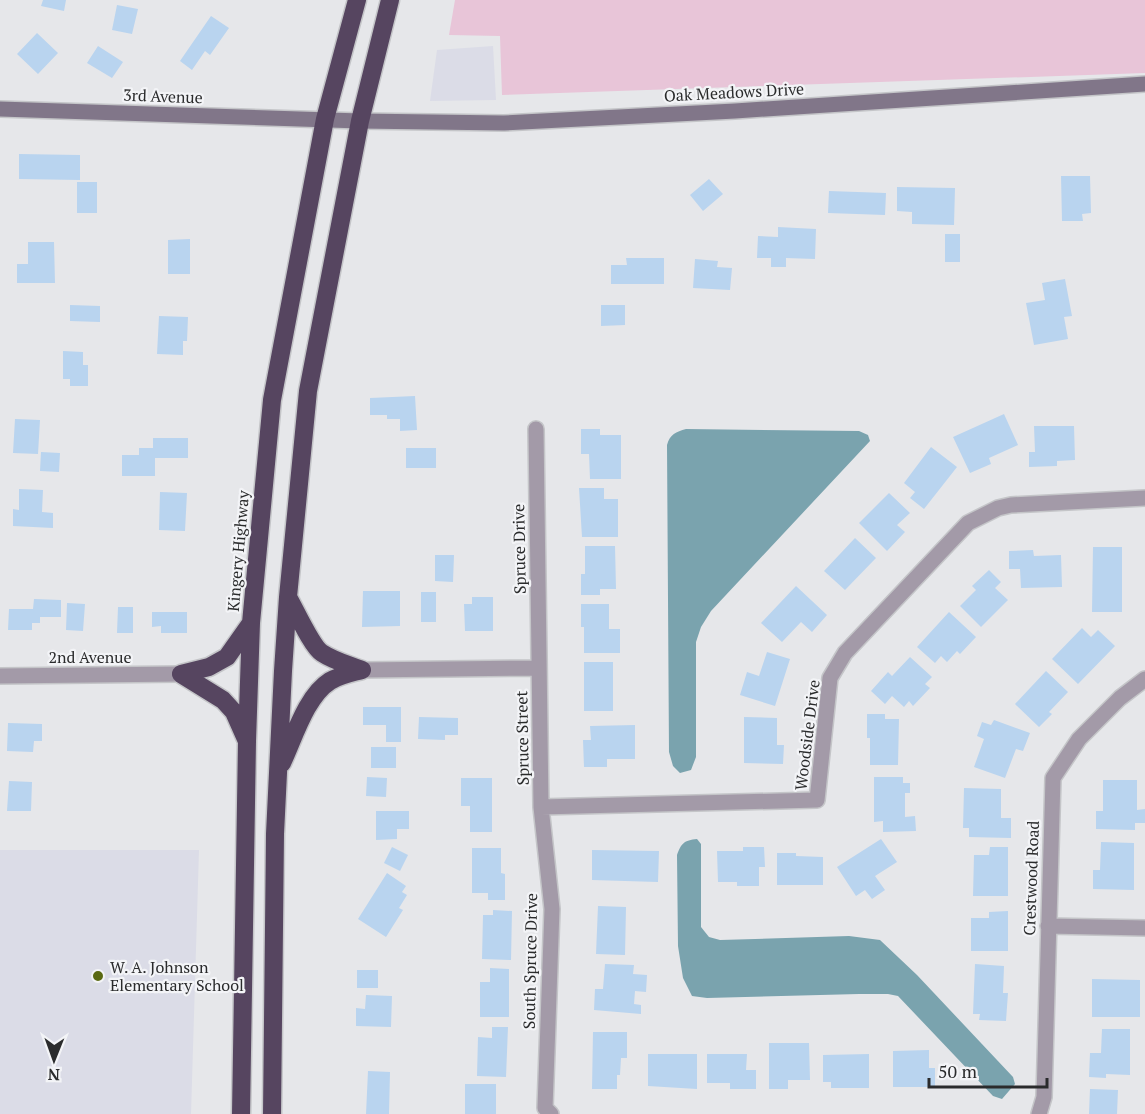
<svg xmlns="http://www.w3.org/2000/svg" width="1145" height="1114" font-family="'PT Serif',serif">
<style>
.built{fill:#dbdce7}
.green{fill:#e8c5d8}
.water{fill:#7aa3ae}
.building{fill:#b9d4ef}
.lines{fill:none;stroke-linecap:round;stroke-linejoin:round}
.street-casing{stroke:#c4c5c8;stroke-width:18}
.secondary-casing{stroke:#c4c5c8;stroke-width:18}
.highway-casing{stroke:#c4c5c8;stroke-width:21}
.street{stroke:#a39aa8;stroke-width:15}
.secondary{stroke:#817689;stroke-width:15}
.highway{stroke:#564560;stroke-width:18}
.poi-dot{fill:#5a6912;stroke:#f3f4f7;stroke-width:2}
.labels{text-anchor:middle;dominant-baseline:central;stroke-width:4.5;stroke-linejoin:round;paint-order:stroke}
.street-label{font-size:16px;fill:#2a2b2c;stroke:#f3f4f7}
.poi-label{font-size:16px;fill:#2a2b2c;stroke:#f3f4f7;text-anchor:start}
</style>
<rect width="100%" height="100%" fill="#e6e7ea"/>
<path class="built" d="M493,46L496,100L430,101L437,50Z
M0,850H199L191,1114H0Z"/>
<path class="green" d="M455,0H1145V73L502,95L500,36L449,35Z"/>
<path class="water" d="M686,429L859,431L868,435L870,441L711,611L701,627L696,642V757L691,770L680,773L673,766L669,752L667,445C670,434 676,432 686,429Z
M697,839L701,844V927L709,937L720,940L849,936L880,940L917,975L1013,1077L1015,1084L1002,1099L993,1096L898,996L888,994H859L707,998L692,996L683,978L678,946L677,855C681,844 684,840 697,839Z"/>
<path class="building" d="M43,0H66L64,11L41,6Z
M117,5L138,9L132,34L112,30Z
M211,16L229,28L210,55L205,51L192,70L180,61Z
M37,33L58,53L38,74L17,54Z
M98,46L123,62L112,78L87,63Z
M19,154L80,155V180L19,179Z
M1061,176H1090L1091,213L1082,214L1083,221H1062Z
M709,179L723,194L703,211L690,195Z
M77,182H97V213H77Z
M897,187L955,188L954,225L912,224V212L897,211Z
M829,191L886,193L885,215L828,213Z
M778,227L816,229L815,259L786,258V267H771V258H757L758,236L778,237Z
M945,234H960V262H945Z
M190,239V274H168V240Z
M28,242H54L55,283H17V264H28Z
M626,258H664V284H611V265H627Z
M695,259L718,261L717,267L732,268L730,290L693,288Z
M1065,279L1072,316L1064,317L1068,339L1034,345L1026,303L1045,300L1042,283Z
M70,305L100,306V322L70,321Z
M601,305H625V325L601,326Z
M159,316L188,317L187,341H183V355L157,354Z
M63,351L83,352V365H88V386H70V379H63Z
M415,396L417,430L400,431V419H387V415H370V398Z
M1004,414L1018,445L989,458L991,464L970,473L953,437Z
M15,419L40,420L38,454L13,453Z
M1034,426H1074L1075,460L1057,461V466L1029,467V452H1035Z
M581,429H600V435H621V479H590L589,454H581Z
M153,438H188V458H155V476H122V455H139V448H153Z
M931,447L957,467L924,509L910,498L915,492L904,483Z
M406,448H436V468H406Z
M41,452L60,453L59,472L40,471Z
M579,488H604V499H618V537H582Z
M19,489L43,490L42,512L53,513V528L13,526V509L19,510Z
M160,492L187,493L185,531L159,530Z
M889,493L910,513L897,525L905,532L887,551L859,523Z
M855,538L876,558L845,590L824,571Z
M585,546H615L616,589H600V595H581V574H585Z
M1093,547H1122V612H1092Z
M1033,550L1034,556L1061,555L1062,587L1021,588L1020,569H1009V551Z
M435,555H454L453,582L435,581Z
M989,570L1001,582L995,588L1008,600L981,627L960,606L976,590L972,586Z
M796,586L827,615L812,632L801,622L782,642L761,623Z
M363,591H400V626L362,627Z
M421,592H436V622H421Z
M472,597H493V631H465L464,604H472Z
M34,599L61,600V617H40V623H32V630H8L9,609H33Z
M67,603L85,604L83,631L66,630Z
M581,604H609V629H620V653H584V627H581Z
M118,607H133V633H117Z
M152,612H187V633H161V626L152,627Z
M949,612L976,637L960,654L957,651L947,662L941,656L935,663L917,647Z
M1082,628L1091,637L1098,630L1115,646L1078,684L1052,659Z
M767,652L790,659L775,706L740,695L747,672L759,676Z
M910,657L932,677L925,684L930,688L913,706L909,701L904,707L892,696L885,704L871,691L888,672L892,676Z
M584,662H613V711H584Z
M1046,671L1068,692L1049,712L1052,714L1039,727L1015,704Z
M363,707H401V742H386V725H363Z
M867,714H885V719H899L898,765H870V738H867Z
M419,717L458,718V735H445V740L418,739Z
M744,717L777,718V745H784L783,764L744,763Z
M994,720L1030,733L1023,751L1016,749L1005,778L974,767L984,739L977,736L982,722L991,725Z
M8,723L42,724V741H34L33,752L7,751Z
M635,725V759H607V767H584L583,740H591L590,726Z
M371,747H396V768H371Z
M367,777L387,778L386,797L366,796Z
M874,777H903V783H910V793H905V817L915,816L916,831L883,832V821L874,822Z
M461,778H492V832H470V806H461Z
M1103,780H1137V810L1145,809V823H1135V830L1096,829V811H1103Z
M9,781L32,782L31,811H7Z
M964,788L1001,789V818H1011V838L969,837V828H963Z
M376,811H409V829H397V839L376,840Z
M881,839L897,862L875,876L885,890L872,899L865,890L856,896L837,867Z
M1101,842L1134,843V890L1093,889V870H1100Z
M392,847L408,855L400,871L384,863Z
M743,847H764L765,867H759V886H737V882H718L717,851H743Z
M990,847H1008V896H973L974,855H989Z
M472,848H501V873L505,874V900H488V893H472Z
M592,850L659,851L658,882L592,880Z
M777,853H796V856L823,857V885H777Z
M387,873L406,886L402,892L407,895L399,908L403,910L386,937L358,919Z
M598,906L626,907L625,955L596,954Z
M493,910L512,911L511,960L482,959L483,915H493Z
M1008,911V951H971V918H989V912Z
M605,964L634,965L633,974L647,975L646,992L635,991L634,1004L641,1005V1014L594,1010L595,989H603Z
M975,964L1004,966L1003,993H1008L1006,1021L979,1020L980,1014H973Z
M490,968L509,969V1017H480V982H490Z
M357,970H378V988H357Z
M1092,979L1140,980V1017H1092Z
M366,995L392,996L391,1027L356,1026V1008L365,1009Z
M492,1027H508L506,1077L477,1076L478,1037L492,1038Z
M1102,1029H1130V1075L1106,1074V1078L1089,1077L1090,1053H1101Z
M593,1032H627V1058H621L620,1075H617V1089H592Z
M769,1043H809L810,1080H788V1089H769Z
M929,1050V1068H935V1087H893V1051Z
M648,1054H697V1089L648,1086Z
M707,1054H747L746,1070H756V1089H730V1083H707Z
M869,1054V1088H831V1082H823V1055Z
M368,1071L390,1072L389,1114H366Z
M465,1084H496V1114H465Z
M1090,1089L1118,1090L1117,1114H1089Z"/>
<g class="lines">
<defs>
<path id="street" d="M536,429L541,807L552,909L545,1108L551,1114
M362,670L538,668
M0,676L181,674
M541,807L817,800L830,678L845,653L968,523L998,508L1011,505L1145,498
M1048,926L1145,928
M1039,1114L1044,1097L1053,778L1079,739L1120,698L1145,679"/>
<path id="secondary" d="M0,109L360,121L504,123L735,111L1145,84"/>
<path id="highway" d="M288,597C295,609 312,647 322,653C334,661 349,665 362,670
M181,674L223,700L234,712L246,739
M181,674L209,667L227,657L251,623
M282,763C294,738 306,696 330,681C340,675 351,673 362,670
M241,1114L247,741L251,623L272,400L325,119L357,0
M272,1114L275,834L283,671L288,597L308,391L360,121L390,0"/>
</defs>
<use href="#street" class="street-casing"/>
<use href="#secondary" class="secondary-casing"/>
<use href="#highway" class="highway-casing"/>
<use href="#street" class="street"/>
<use href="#secondary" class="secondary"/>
<use href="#highway" class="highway"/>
</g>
<circle class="poi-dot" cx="98" cy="976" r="6"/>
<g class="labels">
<g class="street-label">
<text transform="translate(734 92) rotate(-3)">Oak Meadows Drive</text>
<text transform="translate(163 96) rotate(2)">3rd Avenue</text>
<text transform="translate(519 549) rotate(-91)">Spruce Drive</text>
<text transform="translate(238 551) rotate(-85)">Kingery Highway</text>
<text x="90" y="657">2nd Avenue</text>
<text transform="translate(807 735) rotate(-83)">Woodside Drive</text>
<text transform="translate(522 738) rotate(-91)">Spruce Street</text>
<text transform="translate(1031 878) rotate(-88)">Crestwood Road</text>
<text transform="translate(530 961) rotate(-89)">South Spruce Drive</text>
</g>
<g class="poi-label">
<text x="110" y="967">W. A. Johnson<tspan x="110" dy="18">Elementary School</tspan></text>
</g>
</g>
<g transform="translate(54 1060) rotate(181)" stroke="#f3f4f7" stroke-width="4.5" paint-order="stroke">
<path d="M0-4.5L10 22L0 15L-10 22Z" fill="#2a2b2c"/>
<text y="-9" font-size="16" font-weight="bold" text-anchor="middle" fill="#2a2b2c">N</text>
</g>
<path d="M929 1078v9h118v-9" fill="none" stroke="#2a2b2c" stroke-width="3"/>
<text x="938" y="1078" font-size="18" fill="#2a2b2c" stroke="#f3f4f7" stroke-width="4.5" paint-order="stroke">50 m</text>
</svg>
